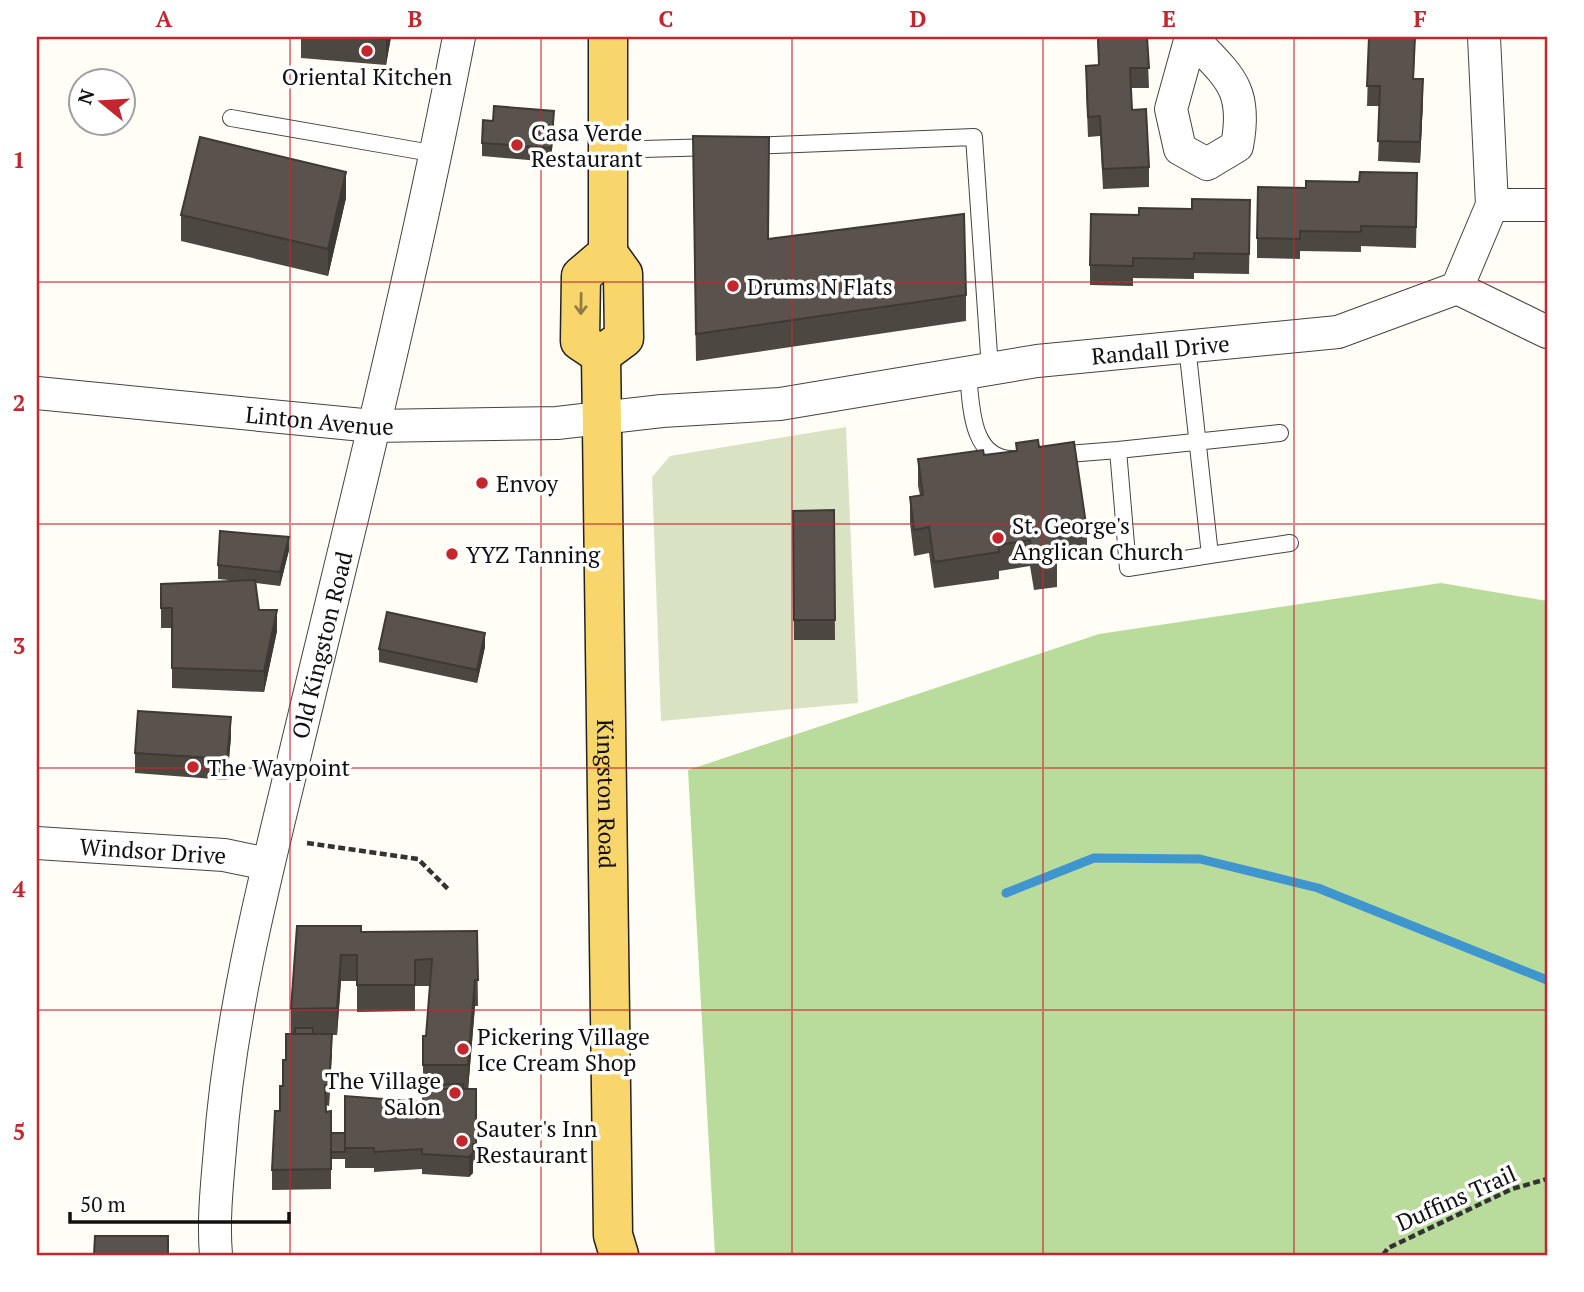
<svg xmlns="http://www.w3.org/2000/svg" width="1584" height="1292" font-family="'PT Serif',serif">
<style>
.forest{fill:#b9dc9c}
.cemetery{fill:#d9e3c4}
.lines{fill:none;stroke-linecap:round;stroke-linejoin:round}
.stream{stroke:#3f96cf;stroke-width:9}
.lane-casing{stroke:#444;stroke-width:18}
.street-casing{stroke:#444;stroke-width:34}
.primary-casing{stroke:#222;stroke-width:41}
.path{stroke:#333;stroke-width:4.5;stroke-dasharray:7 3.5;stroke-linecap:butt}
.lane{stroke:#fff;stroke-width:16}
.street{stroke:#fff;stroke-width:32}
.primary{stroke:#f9d66b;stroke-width:38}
.wall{fill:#4d4742}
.shaded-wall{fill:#3f3936}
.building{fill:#5a524d;stroke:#3f3936;stroke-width:2}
.oneway{stroke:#917d42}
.grid{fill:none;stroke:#c4262e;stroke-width:2;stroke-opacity:0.55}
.poi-dot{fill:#c4262e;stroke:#fff;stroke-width:2.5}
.labels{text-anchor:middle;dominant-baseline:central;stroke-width:7;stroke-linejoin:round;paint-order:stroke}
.poi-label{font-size:23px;fill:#111;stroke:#fff;text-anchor:start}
.street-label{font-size:23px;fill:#111;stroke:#fff}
.neatline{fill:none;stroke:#c4262e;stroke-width:2.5}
.grid-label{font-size:23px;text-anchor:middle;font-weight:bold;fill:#c4262e}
</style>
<rect width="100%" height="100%" fill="#fffdf5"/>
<path class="forest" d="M1441,583L1547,601V1255H715L688,770L1099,634Z"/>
<path class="cemetery" d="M846,427L858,703L661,721L652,477L670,456Z"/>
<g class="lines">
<path class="stream" d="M1006,893L1094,858L1200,859L1318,888L1547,980"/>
<defs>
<path id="lane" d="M231,118L437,154
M747,146L974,137L990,369
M607,150L715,147
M968,372C971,403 970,462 1015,459
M1118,450L1280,433
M1055,455L1118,450L1128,568L1210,555L1187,346
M1210,555L1290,543"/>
<g id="street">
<path d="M1191,37L1171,109L1180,149L1207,164L1237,146C1248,88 1229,77 1191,37"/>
<path d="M1492,205H1547"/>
<path d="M1457,288L1547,332"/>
<path id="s1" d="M37,393L373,426L557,423L662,411L780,404L1037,361L1338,332L1457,288L1492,205L1484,37"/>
<path id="s2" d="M37,843L224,855L268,864"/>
<path id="s3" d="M216,1255C213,1220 217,1185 220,1149C230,1014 264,882 296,750C353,513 413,276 459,37"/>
</g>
<g id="primary">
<path d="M608,37V253"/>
<path id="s4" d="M601,355L613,1235L619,1255"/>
<path d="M601,355L580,341L581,276L608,253"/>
<path d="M601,355L624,338L623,274L608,253"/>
</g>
</defs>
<use href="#lane" class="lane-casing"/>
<use href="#street" class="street-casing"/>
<use href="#primary" class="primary-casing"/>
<path class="path" d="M307,843L418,859L450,891
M1383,1255L1388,1248L1512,1189L1547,1179"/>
<use href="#lane" class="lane"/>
<use href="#street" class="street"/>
<use href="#primary" class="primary"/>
</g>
<path class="wall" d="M157,37H217L157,38Z
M301,37H391L386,65L301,58Z
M1097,37H1147L1149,88H1131L1132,110L1149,167V187L1103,189L1100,136L1088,137L1086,86V66L1099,65Z
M1369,37H1415L1414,79L1423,99L1420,163L1378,161L1380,106H1367Z
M493,121L554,125L551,162L482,156V143Z
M693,162L768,239L966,295V321L696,361Z
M1417,193L1416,248L1361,246V252L1300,251V259L1257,258V238Z
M346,198L328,276L181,241V215Z
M1250,220L1249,274L1194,273V279L1133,278V286L1090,285V265Z
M1016,443L1039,447L1087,531V557L1057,561V587L1034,590L1030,566L999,571V579L934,588L929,553L914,556L910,523V497L920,495L918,486V459L984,455L1016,451Z
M834,510L835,640H794L793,511Z
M289,550L280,586L256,583L259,610L277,631L264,692L172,688V628H161V584L238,581L218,579V565Z
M485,647L477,683L379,662V649Z
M231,737L227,780L135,773V753Z
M477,931L478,1006H475L468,1089H476V1164H473V1173L469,1177L422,1174V1169L374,1172V1168H345V1096L423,1102V1036H426L430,986H415V1011L357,1012V981H341L337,1035H332L329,1106L325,1105L326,1112L331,1137L345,1133V1159H331V1189L272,1190V1170L286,1060L291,1034V1009L361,932Z"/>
<path class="shaded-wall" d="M386,37H391L386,65Z
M1423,79V99L1420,163V142Z
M554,111V125L551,162V148Z
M346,172V198L328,276V249Z
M289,537V550L280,586V572Z
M277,610V631L264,692V671Z
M485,633V647L477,683V670Z
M231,717V737L227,780V759Z
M341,955V981L337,1035V1008Z
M475,980V1006L468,1091V1065Z
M332,1034V1054L329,1106V1085Z
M473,1144V1173L469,1177V1157Z"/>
<path class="building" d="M361,37H386V39Z
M1098,37H1147L1149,68H1130L1132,110L1146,109L1149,167L1103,169L1100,116L1088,117L1086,66L1099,65Z
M1369,37H1415L1413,79H1423L1420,142L1378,141L1380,86H1367Z
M494,106L554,111L551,148L482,143L483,120L493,121Z
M693,136L769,137L768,239L964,214L966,295L696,334Z
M200,137L346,172L328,249L181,215Z
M1360,172L1417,173L1416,227L1361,226V232L1300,231V239L1257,238L1258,187L1306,188V181L1359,182Z
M1192,199L1250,200L1249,254L1194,253V259L1133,258V266L1090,265L1091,214L1139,215V208L1192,209Z
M1038,440L1039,447L1074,442L1087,531L1053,536L1057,561L1034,564L1030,540L998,545L999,552L934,562L929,527L914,530L910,497L923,495L918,459L983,450L984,455L1017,451L1016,443Z
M834,510L835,620H794L793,511Z
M220,531L289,537L280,572L218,565Z
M255,580L259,610H277L264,671L172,668V608H161V584Z
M387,612L485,633L477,670L379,649Z
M138,711L231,717L227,759L135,753Z
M297,926H361V932L477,931L478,980H475L468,1065H423V1036H426L432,959L415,960V985H357V955H341L337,1008L291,1009Z
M295,1028H313V1034H295Z
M286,1034H332L329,1085H325L326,1112L331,1111V1169L272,1170L275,1111H280V1086H283V1060H286Z
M463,1084V1089H429V1085Z
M423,1089H476V1144H473V1152L469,1157L422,1154V1149L374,1152V1148H345V1096L423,1102Z
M331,1133H345V1152H331Z
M95,1236H168V1255H94Z"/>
<defs><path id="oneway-shaft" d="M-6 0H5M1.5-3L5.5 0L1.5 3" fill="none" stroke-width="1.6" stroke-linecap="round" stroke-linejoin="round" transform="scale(1.75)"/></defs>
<use class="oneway" href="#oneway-shaft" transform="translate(581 304) rotate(91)"/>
<path class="grid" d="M290,37V1255M541,37V1255M792,37V1255M1043,37V1255M1294,37V1255M37,282H1547M37,524H1547M37,768H1547M37,1010H1547"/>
<g class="poi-dot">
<circle cx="367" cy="51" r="7"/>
<circle cx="517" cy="145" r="7"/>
<circle cx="733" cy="286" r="7"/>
<circle cx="482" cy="483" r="7"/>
<circle cx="998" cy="538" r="7"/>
<circle cx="452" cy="554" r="7"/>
<circle cx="193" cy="767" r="7"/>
<circle cx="463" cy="1049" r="7"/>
<circle cx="455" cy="1093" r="7"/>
<circle cx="462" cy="1141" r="7"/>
</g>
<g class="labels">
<g class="poi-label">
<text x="367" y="76" text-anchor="middle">Oriental Kitchen</text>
<text x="531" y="132">Casa Verde<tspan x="531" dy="26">Restaurant</tspan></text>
<text x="747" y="286">Drums N Flats</text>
<text x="496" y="483">Envoy</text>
<text x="1012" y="525">St. George's<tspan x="1012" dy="26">Anglican Church</tspan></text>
<text x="466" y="554">YYZ Tanning</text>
<text x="207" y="767">The Waypoint</text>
<text x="477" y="1036">Pickering Village<tspan x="477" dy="26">Ice Cream Shop</tspan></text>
<text x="441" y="1080" text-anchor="end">The Village<tspan x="441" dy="26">Salon</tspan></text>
<text x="476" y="1128">Sauter's Inn<tspan x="476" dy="26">Restaurant</tspan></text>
</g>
<g class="street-label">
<text stroke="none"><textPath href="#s1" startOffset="1130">Randall Drive</textPath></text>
<text stroke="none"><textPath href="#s1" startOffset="284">Linton Avenue</textPath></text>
<text stroke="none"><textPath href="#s3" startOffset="621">Old Kingston Road</textPath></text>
<text stroke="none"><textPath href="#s4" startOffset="439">Kingston Road</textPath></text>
<text stroke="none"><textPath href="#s2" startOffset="116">Windsor Drive</textPath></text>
<text transform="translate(1456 1198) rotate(-24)">Duffins Trail</text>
</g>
</g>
<rect width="1584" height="1292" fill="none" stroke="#ffffff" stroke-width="77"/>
<g transform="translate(102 102) rotate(288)"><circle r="33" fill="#ffffff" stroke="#a0a0a0" stroke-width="2"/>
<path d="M0-5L12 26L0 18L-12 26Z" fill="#c4262e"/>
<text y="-10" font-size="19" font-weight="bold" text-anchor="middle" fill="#111111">N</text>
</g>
<path d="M70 1212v10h219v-10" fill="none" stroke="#111111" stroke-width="3.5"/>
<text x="80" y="1212" font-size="21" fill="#111111" stroke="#ffffff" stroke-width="5" paint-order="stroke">50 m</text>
<rect x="38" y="38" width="1508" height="1216" class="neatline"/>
<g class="grid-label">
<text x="164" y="27">A</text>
<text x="415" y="27">B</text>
<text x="666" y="27">C</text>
<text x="918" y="27">D</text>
<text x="1169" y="27">E</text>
<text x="1420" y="27">F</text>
<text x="19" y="168">1</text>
<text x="19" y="411">2</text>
<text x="19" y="654">3</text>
<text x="19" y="897">4</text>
<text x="19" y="1140">5</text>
</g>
</svg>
